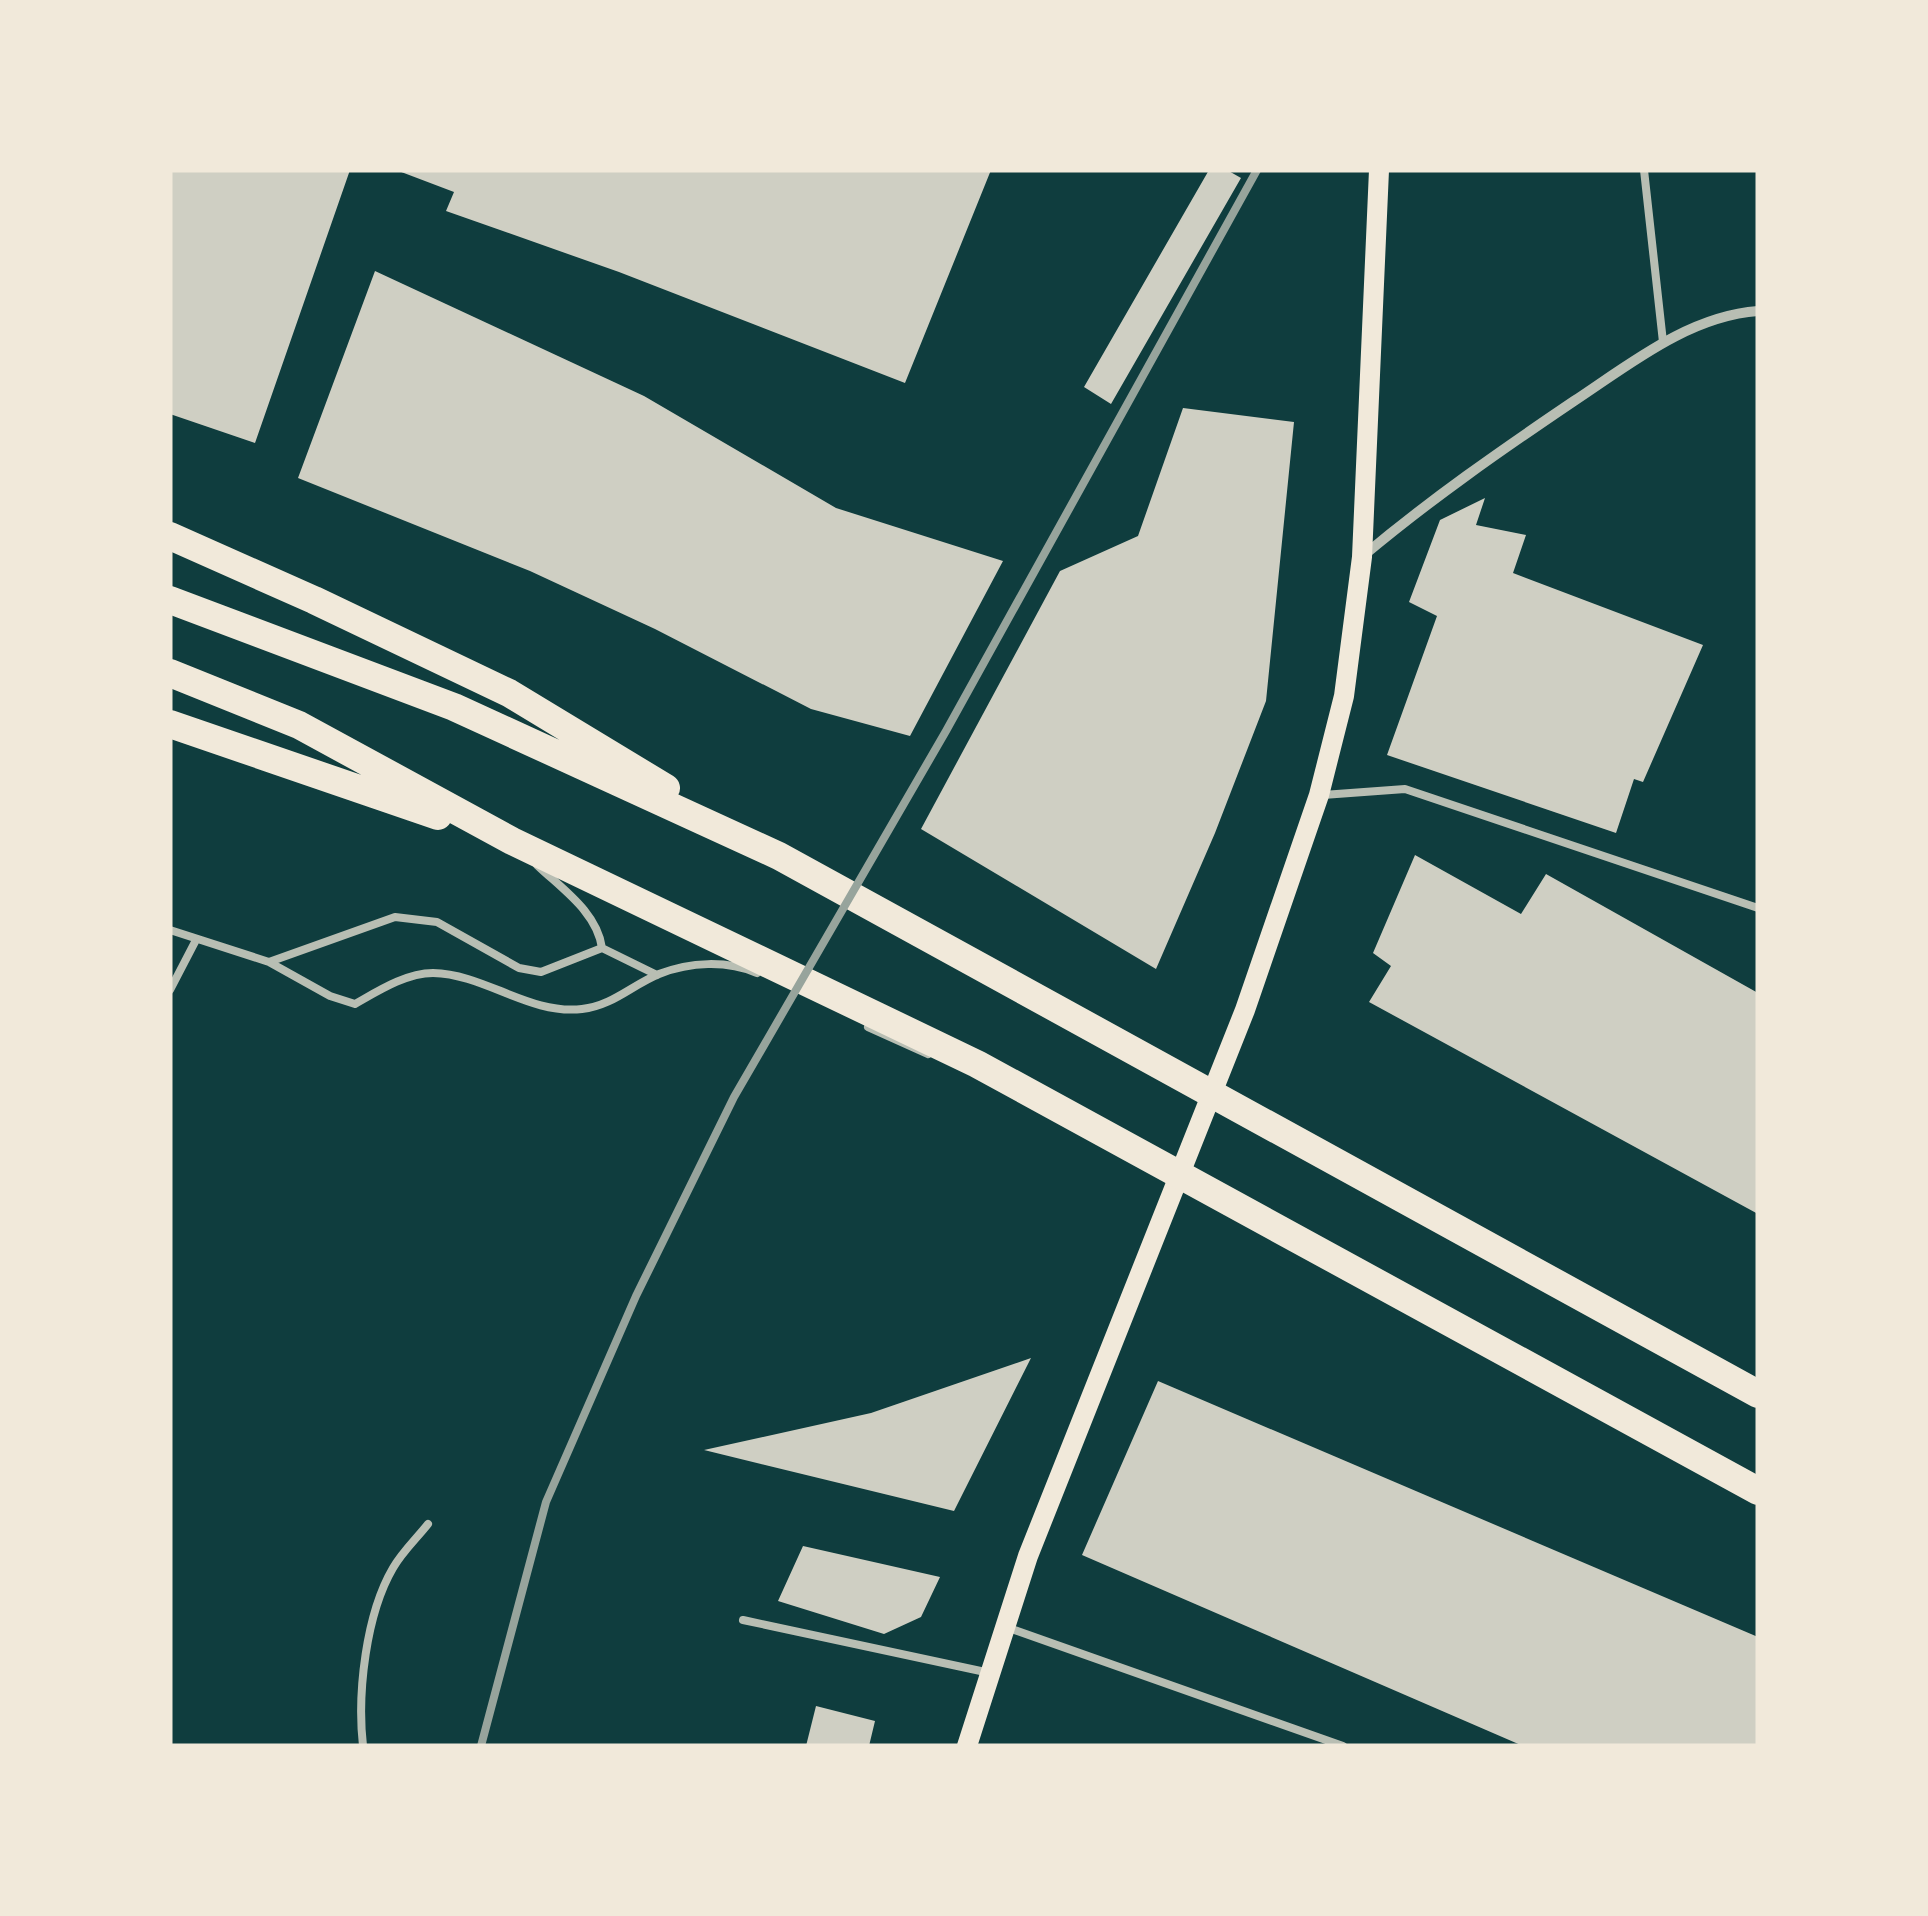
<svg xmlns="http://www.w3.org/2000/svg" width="1928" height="1916" font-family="'Public Sans',sans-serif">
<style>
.building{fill:#cfcfc3}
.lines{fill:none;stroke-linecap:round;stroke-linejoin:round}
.service{stroke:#b8beb3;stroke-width:8}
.minor{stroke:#b8beb3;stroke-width:10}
.secondary{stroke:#f1e9da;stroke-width:20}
.trunk{stroke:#f1e9da;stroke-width:28}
.rail{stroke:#97a49c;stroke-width:8}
</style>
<rect width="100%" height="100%" fill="#0f3d3e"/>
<path class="building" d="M170,170H350L255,443L170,414Z
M396,170H991L905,383L619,272L446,211L454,192Z
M1209,170H1227L1241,178L1111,404L1084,387Z
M375,271L644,396L836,508L1003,561L910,736L811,709L655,629L530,571L298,478Z
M1183,408L1294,422L1266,701L1215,833L1156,969L921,829L1060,571L1138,536Z
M1485,498L1476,525L1526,535L1513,573L1703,645L1643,782L1634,779L1616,833L1387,755L1437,616L1409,602L1440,520Z
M1415,855L1521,914L1546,874L1758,993V1214L1369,1002L1391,966L1373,953Z
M1031,1358L954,1511L704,1450L871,1413Z
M1158,1381L1758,1637V1746H1523L1082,1555Z
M803,1546L940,1577L921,1617L884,1634L778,1601Z
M816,1706L875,1721L869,1746H806Z"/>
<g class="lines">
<path class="service" d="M1644,170L1663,342
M1323,795L1405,789L1758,908
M537,865C562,889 597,912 602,948
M170,930L269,962L330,996L355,1004C378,991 406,973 433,973C485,974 529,1015 582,1009C612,1006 632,985 659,974C690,962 726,960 757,973
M269,962L395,917L437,922L519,968L541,972L602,948L657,975
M170,990L196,940
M868,1027L928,1054
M743,1620L990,1673
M1006,1627L1343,1746
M363,1746C357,1693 366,1614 393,1568C402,1552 417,1538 428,1524"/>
<path class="minor" d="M1363,556C1431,499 1500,451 1574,401C1630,364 1689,316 1758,311"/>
<path class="secondary" d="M967,1746L1028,1556L1245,1010L1319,795L1344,696L1362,557L1379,170"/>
<path class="trunk" d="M170,536L314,600L509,693L666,788
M170,600L454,707L779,856L1758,1394
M170,673L299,725L512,841L977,1064L1758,1491
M170,724L438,816"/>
<path class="rail" d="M481,1746L546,1502L636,1296L734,1097L946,731L1257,170"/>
</g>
<rect width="1928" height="1916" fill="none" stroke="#f1e9da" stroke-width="345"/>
</svg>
